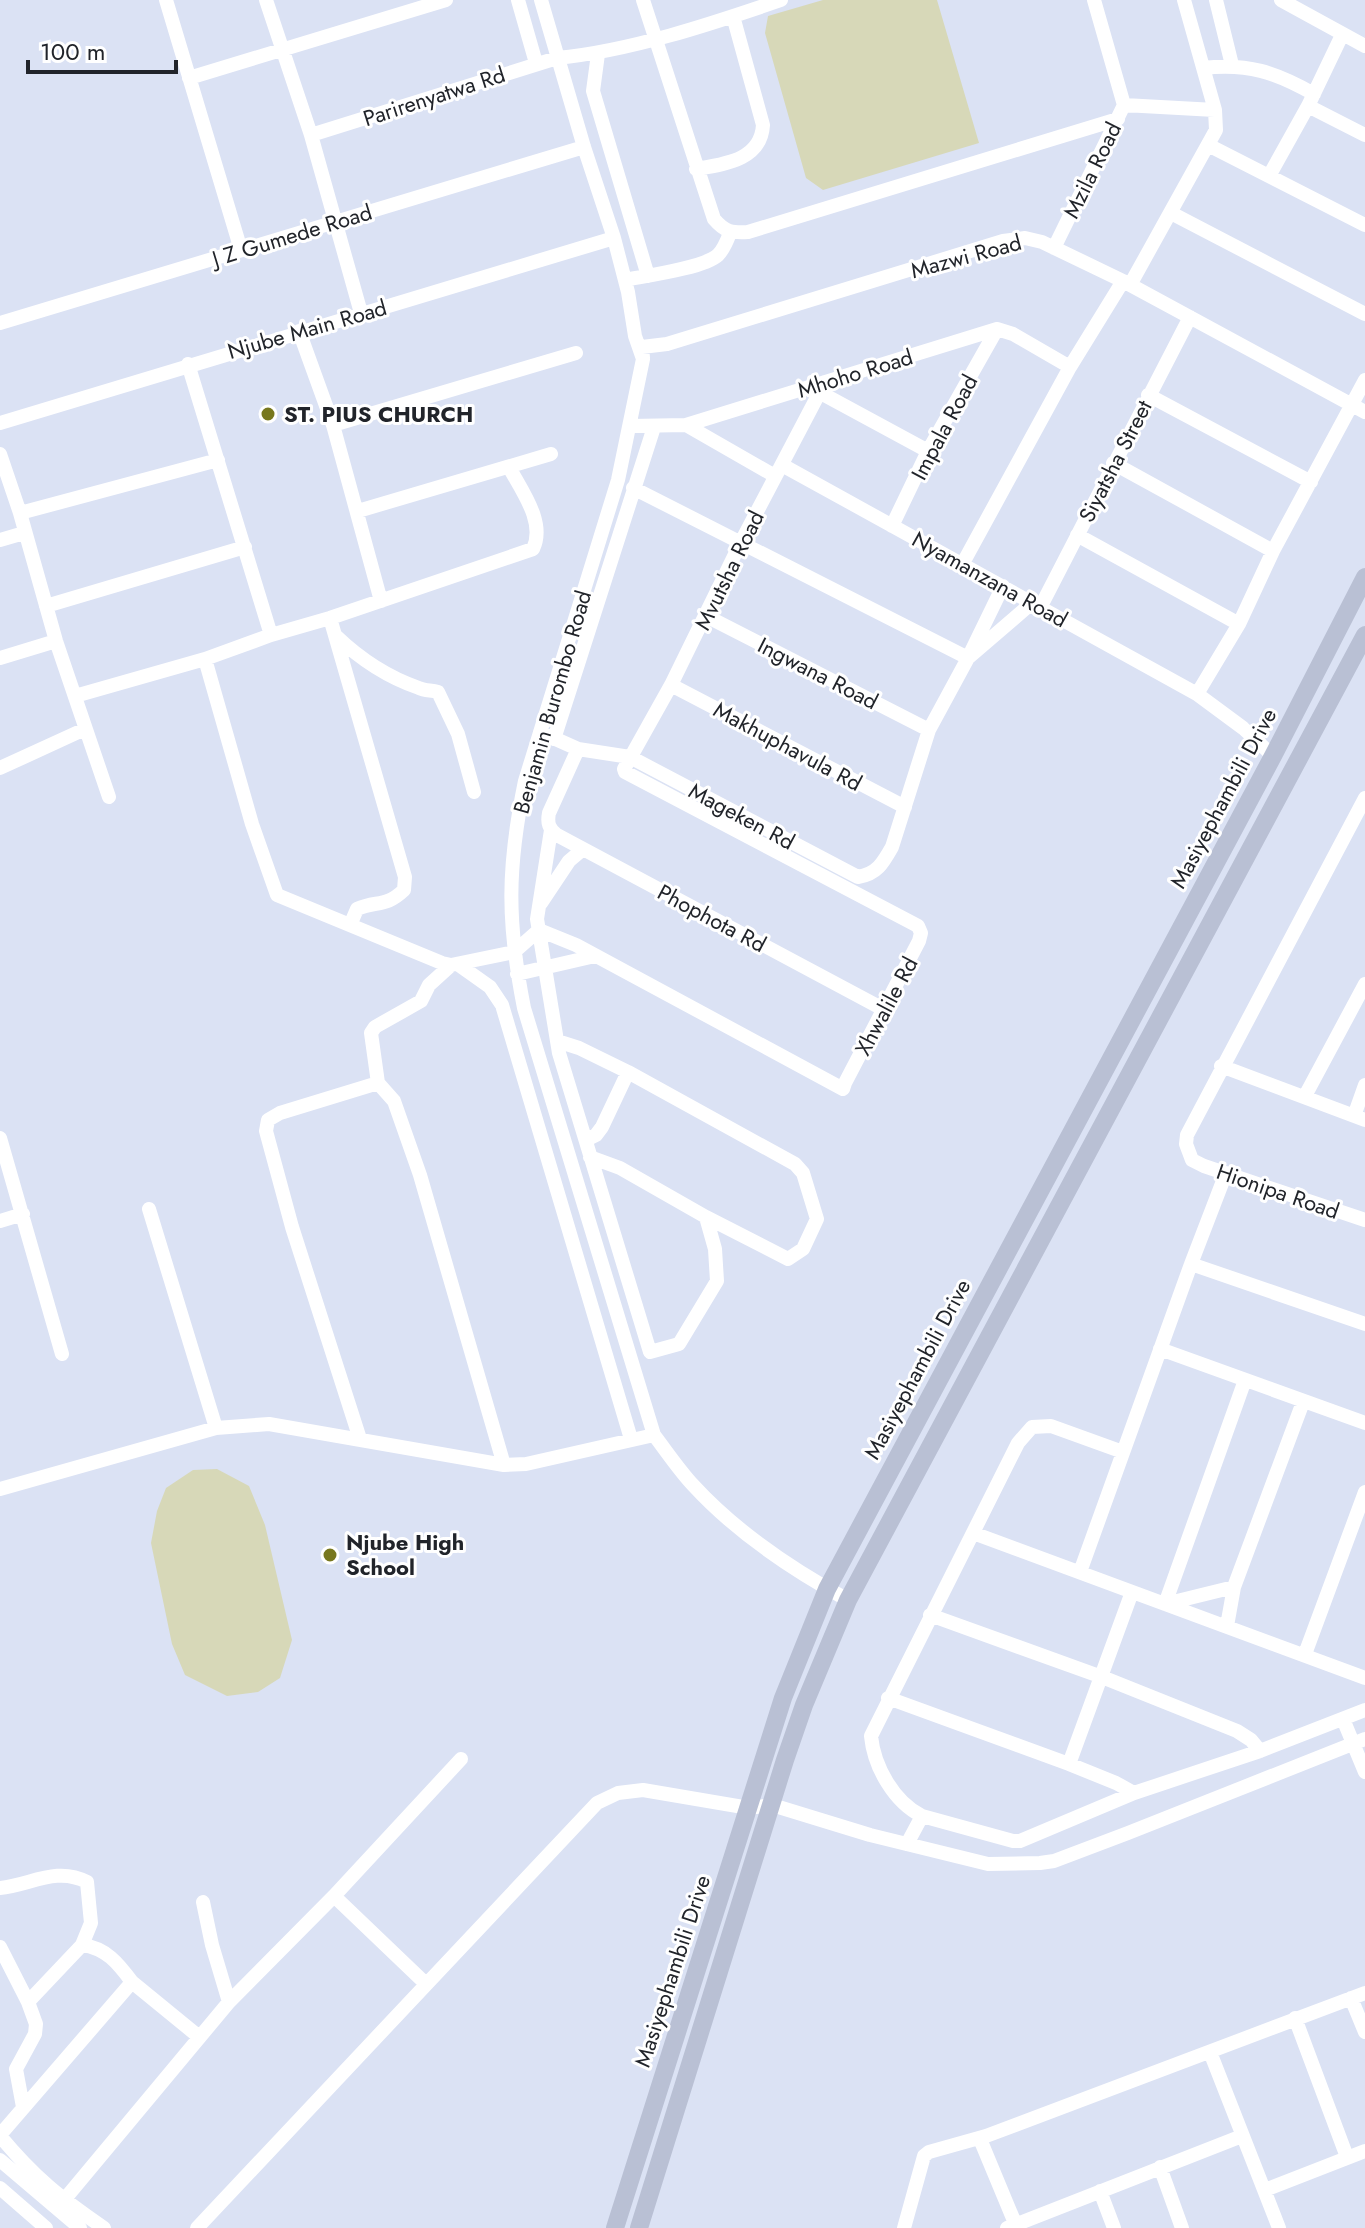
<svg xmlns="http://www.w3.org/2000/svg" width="1365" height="2228" font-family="Jost,sans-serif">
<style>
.green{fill:#d7d8b8}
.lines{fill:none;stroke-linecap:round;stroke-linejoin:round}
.minor{stroke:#fff;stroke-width:14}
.major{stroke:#b9c0d4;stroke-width:18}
.poi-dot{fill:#77771e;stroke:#fff;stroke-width:3}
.labels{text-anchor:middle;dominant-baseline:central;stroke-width:6;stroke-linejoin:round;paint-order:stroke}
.street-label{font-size:22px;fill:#21242a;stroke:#fff}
.poi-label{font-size:22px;font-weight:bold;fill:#21242a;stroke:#fff;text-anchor:start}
</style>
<rect width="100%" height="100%" fill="#dbe2f4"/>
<path class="green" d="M823,0H937L979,143L823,190L806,178L765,33L768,16Z
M217,1469L249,1486L265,1525L292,1640L280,1678L258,1692L227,1696L185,1675L172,1644L151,1543L157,1511L166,1488L193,1470Z"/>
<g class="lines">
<path class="minor" d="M166,0L241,250
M266,0L311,135L361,313
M518,0L536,63
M541,0L584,147L614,238L628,292L635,336L643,359L618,480L525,781C507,868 507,922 524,1008L654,1435C667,1452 679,1470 693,1485C737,1533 791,1569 848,1600
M643,0L714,219C725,232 732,233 748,232L1118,119
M1216,0L1232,65
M1281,0L1365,46
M598,54L593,91L648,276
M1203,68C1248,63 1275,72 1314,94
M189,78L446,0
M1124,105L1215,110
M1308,106L1365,135
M311,135L557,58C630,51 711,24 781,0
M1208,145L1365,225
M696,169C725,164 761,160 763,125L733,16
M1269,176L1308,106L1342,35
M1171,213L1365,314
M1054,248L1124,105L1094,0
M625,280C645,276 704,268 718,255C724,249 727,241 730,233
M1130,285L1216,130L1215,110L1184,0
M0,323L584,147
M299,331L333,425L381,601
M643,358L642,347L667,344L1003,241L1025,238L1042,242L1123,281L1365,412
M188,364L271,635
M819,392L928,451
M1148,395L1311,482
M0,423L614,238
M333,425L576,353
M686,425L775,476
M631,426L686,425L997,329L1013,334L1070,367
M0,454L20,513L56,641L109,797
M1113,463L1273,551
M782,465L1197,694L1243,728L1273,756
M633,488L968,658L1003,586
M358,511L551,454
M20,513L218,460
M892,526L928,451L997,329
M1077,535L1239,624
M0,540L24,533
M963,563L1070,367L1123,281
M46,606L245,547
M1041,606L1190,317
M706,616L929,730
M330,618L405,877L404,890C385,908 377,900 357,909L351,923
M336,636C360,659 387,677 419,688C425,691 431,690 438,692L458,734L474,792
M0,658L56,641
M205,659L252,824L277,895L442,963L451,965L514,952L539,930
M671,685L905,807
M1197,694L1239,624L1273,551L1365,380
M75,696L205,659L271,635L330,618L533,549C546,522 521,490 509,467
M540,732L578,749L630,757L858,877C877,874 883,863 892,847L929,730L968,658L1033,602
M554,739L654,427
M578,749L549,813C547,823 549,829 557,835L883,1009
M0,768L85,729
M1365,798L1187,1135L1186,1144L1192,1160L1204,1166L1365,1220
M551,830L537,919L559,1053L650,1352L679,1344L717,1281L715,1249L706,1217
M541,903L569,861L582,850
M539,930L576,945L843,1089L845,1083L919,941L921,933L918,926L625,772L624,769L671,685L741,542L825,382
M451,965L429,985L421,1001L375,1027L371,1033L378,1083L394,1101L420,1175L504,1465
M459,965L490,987L502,1005L631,1439
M517,974L595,956
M557,1041L579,1048L628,1072L795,1164L803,1173L817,1219L803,1249L788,1259L706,1217L620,1168L590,1157
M1221,1066L1365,1120
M1305,1096L1365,984
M1354,1116L1365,1085
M0,1138L62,1354
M586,1140L596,1135L602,1127L628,1072
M149,1209L216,1428
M0,1221L23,1214
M1191,1264L1365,1324
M1160,1349L1365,1423
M360,1439L292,1227L266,1131L268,1120L280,1113L378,1083
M0,1489L216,1428L269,1424L504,1465L526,1464L654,1435
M973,1533L1365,1678
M1080,1572L1191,1264L1226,1173
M1165,1604L1245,1380
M1165,1604L1234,1587
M930,1615L1102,1677L1237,1731L1251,1740L1260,1751
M1227,1626L1234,1587L1303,1402
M1305,1654L1365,1492
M888,1698L1069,1764L1116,1783L1134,1793
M1343,1719L1365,1772
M1069,1764L1132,1592
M922,1816L1013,1841H1020L1134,1793L1260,1751L1365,1710
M907,1844L922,1816C894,1802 874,1767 871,1736L1018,1443L1032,1427L1051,1426L1123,1452
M0,1888C30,1885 57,1866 87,1882L91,1923L82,1945
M334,1896L426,1984
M203,1902L212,1945L229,2002
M0,1947L28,2002L36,2024L35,2034L16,2069L23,2107
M1351,1998L1365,2032
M28,2002L82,1945C106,1948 118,1963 132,1982
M1295,2018L1347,2157
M1210,2052L1279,2228
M0,2135L132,1982L198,2036
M0,2136C34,2177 60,2198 104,2228
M980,2139L1017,2228
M0,2160L80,2228
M1160,2167L1182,2228
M0,2188L46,2228
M1265,2190L1365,2151
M1100,2191L1114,2228
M64,2200L229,2002L334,1896L461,1759
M197,2228L597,1803L618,1793L643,1790L749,1808L772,1805L870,1835L988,1864L1040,1863L1054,1861L1128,1833L1365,1739
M904,2228L924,2156L929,2152L986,2136L1365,1993
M1007,2228L1242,2136"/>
<path class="major" d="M615,2228L783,1698L827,1589L1273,756L1365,577
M639,2228L785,1760L804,1705L848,1600L1365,635"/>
</g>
<g class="poi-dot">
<circle cx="268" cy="414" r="8"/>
<circle cx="330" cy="1555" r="8"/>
</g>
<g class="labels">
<g class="street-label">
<text transform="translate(434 96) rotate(-18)">Parirenyatwa Rd</text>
<text transform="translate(1092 170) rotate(-64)">Mzila Road</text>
<text transform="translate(292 235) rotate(-17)">J Z Gumede Road</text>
<text transform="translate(966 256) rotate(-15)">Mazwi Road</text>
<text transform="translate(307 329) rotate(-16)">Njube Main Road</text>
<text transform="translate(855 373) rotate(-17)">Mhoho Road</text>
<text transform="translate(944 427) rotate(-62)">Impala Road</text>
<text transform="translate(1115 461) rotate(-63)">Siyatsha Street</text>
<text transform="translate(729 570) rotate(-64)">Mvutsha Road</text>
<text transform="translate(990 579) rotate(29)">Nyamanzana Road</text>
<text transform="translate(818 673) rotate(27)">Ingwana Road</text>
<text transform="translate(552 702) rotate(-74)">Benjamin Burombo Road</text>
<text transform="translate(788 746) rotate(28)">Makhuphavula Rd</text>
<text transform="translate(1223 798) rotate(-62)">Masiyephambili Drive</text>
<text transform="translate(742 816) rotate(28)">Mageken Rd</text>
<text transform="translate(712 918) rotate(28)">Phophota Rd</text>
<text transform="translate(886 1006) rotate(-62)">Xhwalile Rd</text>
<text transform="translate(1278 1191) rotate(19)">Hionipa Road</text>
<text transform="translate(917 1369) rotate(-62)">Masiyephambili Drive</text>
<text transform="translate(672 1971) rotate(-72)">Masiyephambili Drive</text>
</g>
<g class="poi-label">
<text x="284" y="414">ST. PIUS CHURCH</text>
<text x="346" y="1542">Njube High<tspan x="346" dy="25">School</tspan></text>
</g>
</g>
<path d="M28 60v12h148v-12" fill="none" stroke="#21242a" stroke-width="4"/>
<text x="40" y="60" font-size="24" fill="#21242a" stroke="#ffffff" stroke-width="6" paint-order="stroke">100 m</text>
</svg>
